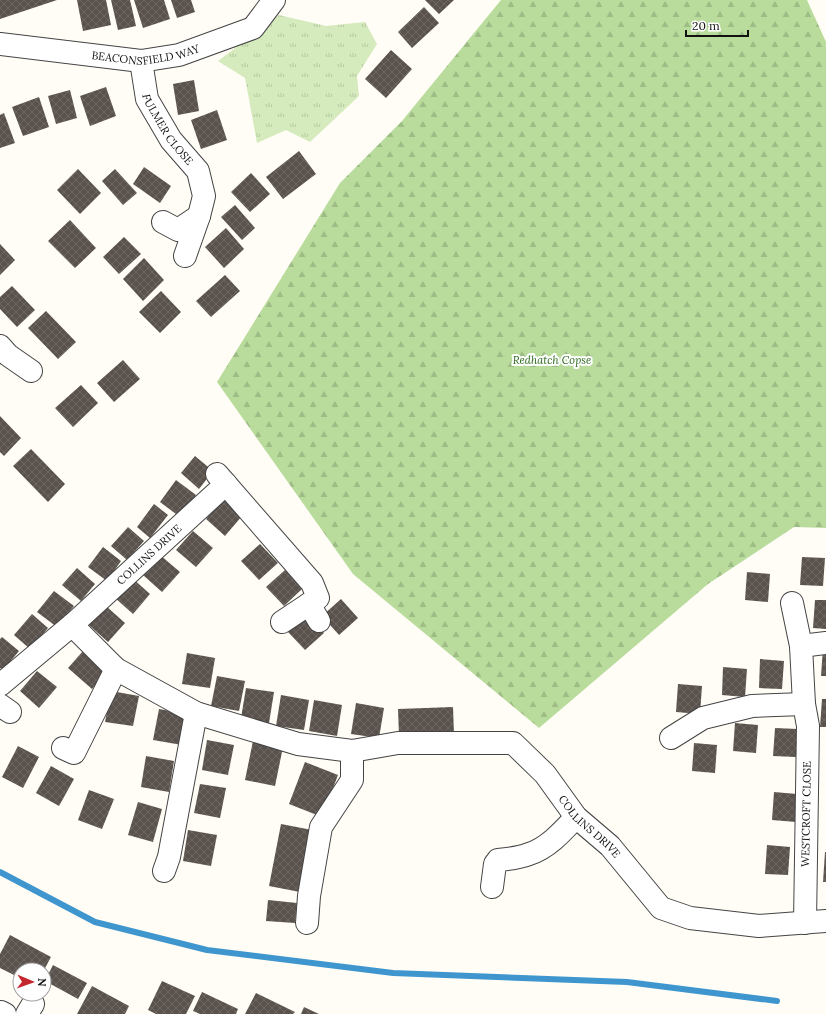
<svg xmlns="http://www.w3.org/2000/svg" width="826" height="1014" font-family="Lora,serif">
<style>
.grass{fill:url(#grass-tufts)}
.forest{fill:url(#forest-firs)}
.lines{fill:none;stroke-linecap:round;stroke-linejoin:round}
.stream{stroke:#3f96cf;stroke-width:6}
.building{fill:url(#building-cross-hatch)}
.minor-casing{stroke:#444;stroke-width:24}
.minor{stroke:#fff;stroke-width:22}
.labels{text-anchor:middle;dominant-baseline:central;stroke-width:4;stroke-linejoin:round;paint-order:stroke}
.street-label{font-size:11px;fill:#111;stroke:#fff}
.park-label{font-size:11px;font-style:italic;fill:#2f6b1f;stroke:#fff}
</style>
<defs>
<pattern id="grass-tufts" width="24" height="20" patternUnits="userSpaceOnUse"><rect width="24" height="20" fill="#d5ebbd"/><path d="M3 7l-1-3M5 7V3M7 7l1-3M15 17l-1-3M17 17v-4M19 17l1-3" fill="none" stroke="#b6c8a1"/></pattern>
<pattern id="forest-firs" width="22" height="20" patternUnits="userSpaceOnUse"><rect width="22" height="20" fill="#b9dc9c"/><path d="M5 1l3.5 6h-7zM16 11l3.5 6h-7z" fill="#9ebc85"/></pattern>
<pattern id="building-cross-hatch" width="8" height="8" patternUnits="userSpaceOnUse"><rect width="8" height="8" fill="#5a524d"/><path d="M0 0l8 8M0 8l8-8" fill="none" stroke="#6d6662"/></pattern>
</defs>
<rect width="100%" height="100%" fill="#fffdf5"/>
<path class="grass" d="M279,15L326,26L365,22L377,44L357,76L359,96L310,142L286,130L257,143L245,78L218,61Z"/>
<path class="forest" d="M501,0H807L826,42V528L794,527L708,584L539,728L353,574L217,382L340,183L402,121Z"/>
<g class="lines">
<path class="stream" d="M0,872L95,922L207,950L393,973L627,982L777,1001"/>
</g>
<path class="building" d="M0,0H57L0,19Z
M77,0H106L111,25L83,31Z
M111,0H130L136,26L118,30Z
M134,0H164L170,19L143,28Z
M171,0H191L195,12L177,18Z
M425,0H454L439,14Z
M424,7L439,23L412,48L398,32Z
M391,50L412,69L386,98L365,79Z
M194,80L199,111L178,115L173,84Z
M106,87L116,116L90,126L80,96Z
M70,90L77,118L56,124L48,96Z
M39,97L49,127L23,136L12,107Z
M217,110L227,140L201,149L191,120Z
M4,113L15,143L0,148V115Z
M299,151L316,174L283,199L266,177Z
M144,167L171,186L160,203L133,184Z
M78,169L101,193L80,214L57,190Z
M115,169L137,193L123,205L102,181Z
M251,173L270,194L250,212L231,192Z
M235,205L255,228L242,240L221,217Z
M70,220L96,248L75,268L48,241Z
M226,228L244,249L224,268L205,247Z
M124,237L141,254L119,274L103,257Z
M0,244L15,260L0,275Z
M144,258L164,280L143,301L123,279Z
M225,275L240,291L211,317L196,301Z
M12,286L35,310L17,327L0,309V297Z
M161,291L181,312L160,333L139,312Z
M46,311L76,342L58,359L28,328Z
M123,360L140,379L114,402L97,383Z
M81,385L98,403L73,427L55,408Z
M0,416L21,438L4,456L0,452Z
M31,449L65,484L48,502L13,466Z
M195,456L213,471L199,489L181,473Z
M176,480L196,495L180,517L160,502Z
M223,499L242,516L225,536L206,519Z
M154,504L168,515L150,538L137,527Z
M128,527L144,541L127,560L111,546Z
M193,531L213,548L196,567L176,550Z
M260,544L278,563L259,580L241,561Z
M103,547L121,561L107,581L88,567Z
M160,555L180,572L162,592L143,575Z
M802,557L825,558L823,586L800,585Z
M77,568L95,584L81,601L62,585Z
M285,570L302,589L284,606L266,587Z
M747,572L770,574L768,602L745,600Z
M131,577L150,594L133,614L114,597Z
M54,591L74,606L57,627L37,612Z
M341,599L358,618L339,635L322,616Z
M815,600H826V629L813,628Z
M106,606L125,623L108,642L89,625Z
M32,614L48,628L30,649L14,635Z
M307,614L324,633L305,650L288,632Z
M2,637L19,651L3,670L0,668V639Z
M823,648H826V676H821Z
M83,651L107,671L92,689L68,668Z
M187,653L215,658L210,688L182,684Z
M760,659L784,661L782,689L759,688Z
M723,667L747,669L745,697L722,695Z
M37,671L57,687L39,708L20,691Z
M217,676L245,681L239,711L211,706Z
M678,684L702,686L700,714L676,712Z
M246,688L274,692L269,723L241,718Z
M111,691L139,696L133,726L105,722Z
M281,695L309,700L304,730L276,726Z
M822,699H826V727H820Z
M314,700L342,705L337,736L309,731Z
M356,703L384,708L379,738L351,734Z
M453,707L454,734L399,736L398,709Z
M159,709L187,714L182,745L153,740Z
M735,723L758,725L756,753L733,751Z
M775,728L798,729L796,757L773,756Z
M207,740L234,745L228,775L202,770Z
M253,741L283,747L275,786L245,780Z
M694,743L717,745L715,773L692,771Z
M18,746L39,757L23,788L2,777Z
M146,756L174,761L169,792L141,787Z
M305,762L338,775L322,817L289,804Z
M51,766L74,779L59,806L36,793Z
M200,784L226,788L220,818L194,813Z
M89,790L114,799L102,829L78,820Z
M774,792L797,794L796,822L772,820Z
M138,802L162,809L153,842L128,835Z
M281,824L312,830L300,892L269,886Z
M188,830L217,835L211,866L183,861Z
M767,845L790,847L788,875L765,874Z
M825,852H826V882H823Z
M268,900L297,903L295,923L266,921Z
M10,935L51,957L44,970H20V978L0,968V954Z
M53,965L87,983L78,999L45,981Z
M162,981L195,996L186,1014H156L148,1010Z
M92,986L129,1006L125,1014H77Z
M202,992L238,1009L236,1014H200L193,1011Z
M256,993L295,1012L293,1014H245Z
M304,1007L319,1014H301Z"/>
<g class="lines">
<defs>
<g id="minor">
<path id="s1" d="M0,44L141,61L179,55L253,28L274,0"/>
<path id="s2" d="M141,61L147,99L171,140L198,171L204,196L199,216L185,256"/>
<path d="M163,222L178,230L199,216"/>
<path d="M0,346L8,355L31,371"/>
<path d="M217,474L312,583L318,598L282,622"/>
<path d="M792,603L801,646L804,704L808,726L805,923"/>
<path d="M309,604L319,621"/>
<path id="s3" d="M72,625L116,669L196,713L298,744L352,751L398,743H513L545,774L576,817L610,846L661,908L690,918L759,926L826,921"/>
<path d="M801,646L826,643"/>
<path id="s4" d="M0,685L72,625L226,484"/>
<path d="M0,705L10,712"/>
<path d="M671,738L703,718L752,706L804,704"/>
<path d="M63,748L74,753L116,669"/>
<path d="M164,871L169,857L196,713"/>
<path d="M492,887L495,864L498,860C509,859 519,858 529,854C548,848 563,831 576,817"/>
<path d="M307,923L309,896L321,827L352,780V751"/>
<path d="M1,1012L5,1014"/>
<path d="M27,1014L33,1004"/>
</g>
</defs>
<use href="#minor" class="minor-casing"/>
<use href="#minor" class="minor"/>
</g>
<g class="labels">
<g class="street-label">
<text stroke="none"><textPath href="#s1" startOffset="147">BEACONSFIELD WAY</textPath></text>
<text stroke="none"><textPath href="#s2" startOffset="75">FULMER CLOSE</textPath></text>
<text stroke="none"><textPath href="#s4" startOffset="198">COLLINS DRIVE</textPath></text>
<text transform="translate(806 814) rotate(-89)">WESTCROFT CLOSE</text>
<text stroke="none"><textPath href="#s3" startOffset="590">COLLINS DRIVE</textPath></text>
</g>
<g class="park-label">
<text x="552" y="360">Redhatch Copse</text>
</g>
</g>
<g transform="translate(32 982) rotate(92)"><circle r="19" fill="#ffffff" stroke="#a0a0a0"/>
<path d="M0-3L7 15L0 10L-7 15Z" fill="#c4262e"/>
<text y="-6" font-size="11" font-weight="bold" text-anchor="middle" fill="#111111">N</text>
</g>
<path d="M686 30v6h62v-6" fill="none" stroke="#111111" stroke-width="2"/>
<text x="692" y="30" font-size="12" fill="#111111" stroke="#ffffff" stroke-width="3" paint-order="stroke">20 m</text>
</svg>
